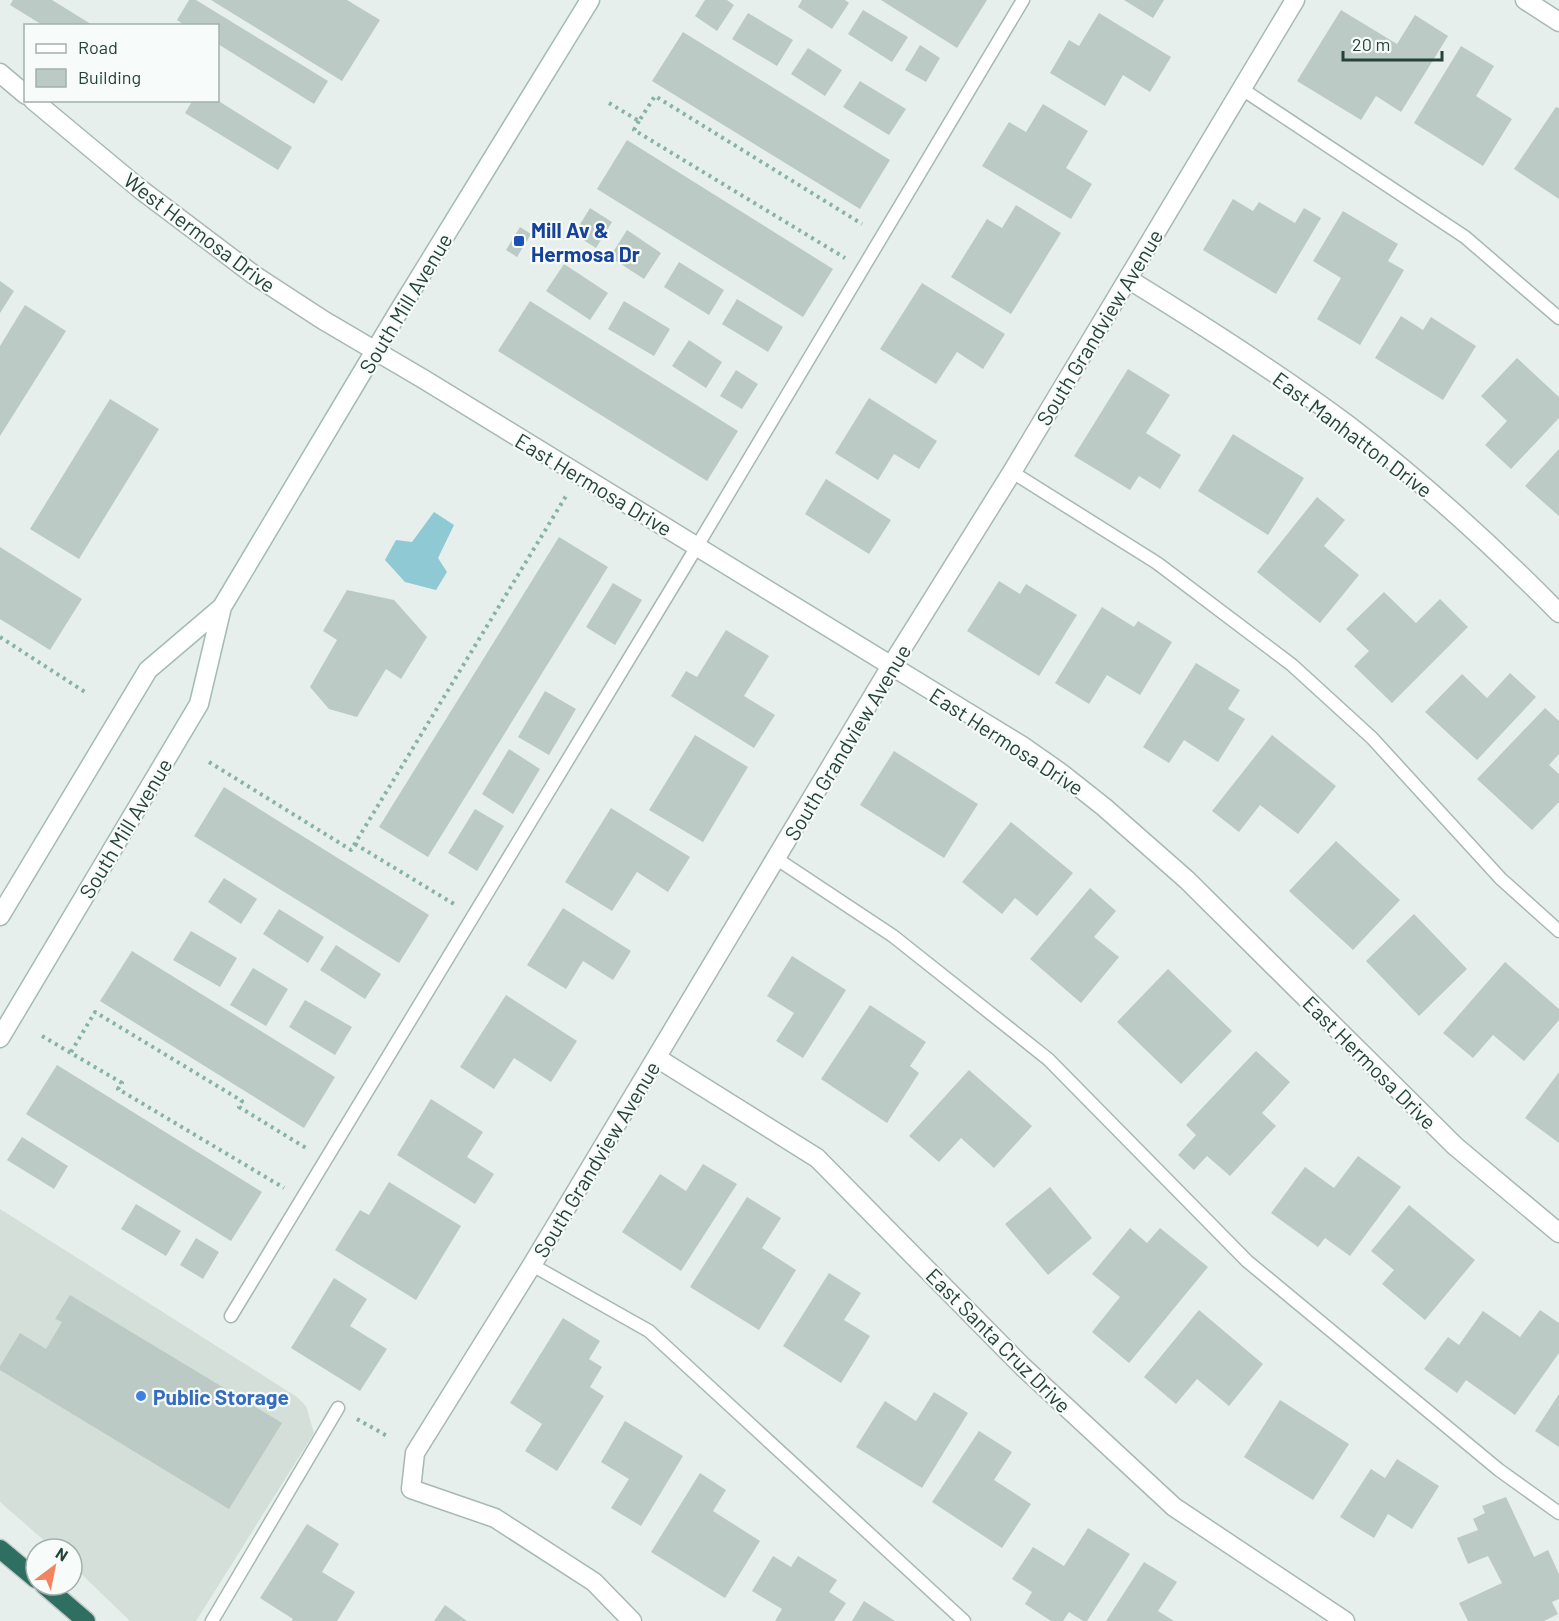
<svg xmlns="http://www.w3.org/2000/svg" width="1559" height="1621" font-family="Barlow,sans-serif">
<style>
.built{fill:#d4dfda}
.water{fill:#8ec9d4}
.building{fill:#bbcac4}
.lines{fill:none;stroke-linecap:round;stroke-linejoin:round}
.service-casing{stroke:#a8b8b2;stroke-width:15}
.minor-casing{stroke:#a8b8b2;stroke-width:21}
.secondary-casing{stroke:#a4bbb3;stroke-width:21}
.motorway-casing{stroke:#c2cac8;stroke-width:21}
.path{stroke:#86b3a5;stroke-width:4;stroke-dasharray:3 4.5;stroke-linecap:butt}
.service{stroke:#fff;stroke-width:12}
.minor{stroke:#fff;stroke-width:18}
.secondary{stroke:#fff;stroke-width:18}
.motorway{stroke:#2f6f62;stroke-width:18}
.transit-dot{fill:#1a4fb4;stroke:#f7fbf9;stroke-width:2}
.shop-dot{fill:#3f7fe0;stroke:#f7fbf9;stroke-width:2}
.labels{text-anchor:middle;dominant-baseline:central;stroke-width:4.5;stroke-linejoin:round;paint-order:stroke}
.transit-label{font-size:21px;font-weight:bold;fill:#164399;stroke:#f7fbf9;text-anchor:start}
.street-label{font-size:21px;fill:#24423a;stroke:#f7fbf9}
.shop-label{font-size:21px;font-weight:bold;fill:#366cbe;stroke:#f7fbf9;text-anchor:start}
</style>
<rect width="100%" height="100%" fill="#e6efeb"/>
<path class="built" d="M0,1209L297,1397L306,1406L314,1433L196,1621H130L72,1565V1549H54L0,1502Z"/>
<path class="water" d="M434,512L454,525L438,558L447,572L436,590L405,582L385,560L396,540L412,542Z"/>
<path class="building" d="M13,0H52L94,26H44L10,5Z
M189,0H196L328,81L314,104L218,44V26H186L177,20Z
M211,0H347L380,20L342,81Z
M705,0H727L734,5L717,31L695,16Z
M802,0H845L849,3L832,29L798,7Z
M881,0H987L957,48Z
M1124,0H1164L1153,18Z
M863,10L908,37L892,62L848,34Z
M1341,10L1397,44L1415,15L1448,36L1401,112L1376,96L1361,120L1297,81Z
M748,13L793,40L777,66L732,39Z
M1099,13L1171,57L1150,92L1123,75L1105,106L1050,73L1069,40L1079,46Z
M683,32L890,160L860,209L652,81Z
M920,45L940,58L926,82L905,70Z
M1461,46L1494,66L1476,96L1512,119L1483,166L1414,123Z
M808,48L842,70L825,96L791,74Z
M860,81L906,109L889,135L843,107Z
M193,100H217L292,147L278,170L185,113Z
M1043,104L1088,131L1066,168L1092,184L1071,219L982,166L1009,122L1026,132Z
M1556,107L1559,108V199L1514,169Z
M627,140L833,269L803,317L597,189Z
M1233,199L1253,211L1259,202L1295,223L1304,208L1321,218L1276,294L1203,250Z
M1016,205L1061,233L1011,314L951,277L987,219L1002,228Z
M590,208L612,222L596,248L574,234Z
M1343,211L1398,244L1388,261L1404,270L1360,345L1317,319L1341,278L1313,261Z
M520,227L531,234L517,257L506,250Z
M627,230L661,253L644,279L610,257Z
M679,262L724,290L709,315L664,287Z
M564,264L608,293L590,320L546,291Z
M0,281L14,291L0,313Z
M922,283L1005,334L983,369L957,352L936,384L880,349Z
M737,299L783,327L768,352L722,324Z
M530,301L738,431L707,481L498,351Z
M624,301L670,329L654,356L608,329Z
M25,305L66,331L0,436V346Z
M1401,316L1423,330L1431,317L1476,346L1443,400L1375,358Z
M689,340L722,362L706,388L672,366Z
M1517,358L1559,397V418L1511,469L1485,445L1507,421L1481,396Z
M1128,369L1170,395L1146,433L1181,455L1160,489L1139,476L1130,490L1074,456Z
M736,370L758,384L742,409L720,396Z
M869,398L937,441L919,469L894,454L878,480L835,453Z
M110,399L159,429L79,559L30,529Z
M1233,434L1304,478L1268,535L1198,491Z
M1559,449V516L1525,486Z
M826,479L891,520L869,554L805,514Z
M1317,497L1345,520L1324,546L1359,575L1320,623L1257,572Z
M559,537L608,567L428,857L379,827Z
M0,547L82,599L50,650L0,619Z
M999,581L1020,594L1026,584L1077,615L1039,676L967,631Z
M613,583L642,600L615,645L586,627Z
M347,590L394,600L427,637L401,679L386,669L357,717L329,709L310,687L337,640L323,631Z
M1384,592L1416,623L1440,599L1468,627L1392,703L1354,666L1369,651L1346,629Z
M1102,607L1134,627L1138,621L1172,642L1140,695L1107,675L1089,704L1055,683Z
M726,630L769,656L744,696L775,715L754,748L671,696L686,671L697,677Z
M1196,663L1240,690L1228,709L1245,719L1218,762L1184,740L1169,763L1143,747Z
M1510,673L1536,697L1477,760L1425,712L1462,674L1487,698Z
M545,691L576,709L549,755L518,737Z
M1545,708L1559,721V754L1549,765L1559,774V802L1532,830L1477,779Z
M695,735L748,767L703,842L649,810Z
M1272,735L1336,786L1298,834L1260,805L1239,832L1212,811Z
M509,749L540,769L513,814L482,794Z
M894,751L978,804L944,858L860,805Z
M224,787L429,915L399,963L194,836Z
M611,808L690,857L668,892L637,872L612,911L565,882Z
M475,809L504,826L477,871L448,853Z
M1011,822L1073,873L1037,916L1015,898L1002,914L962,882Z
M1336,841L1400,900L1353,950L1289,891Z
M224,878L257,899L241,924L208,902Z
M1090,888L1116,911L1094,937L1119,957L1081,1003L1030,959Z
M563,908L631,951L613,980L583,961L566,989L527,965Z
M279,909L324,937L308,963L263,934Z
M1414,914L1467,969L1419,1016L1366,961Z
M191,931L237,958L220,987L173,960Z
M336,945L381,974L365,999L320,970Z
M132,951L335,1077L304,1128L100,1001Z
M792,956L846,990L803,1058L776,1041L794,1013L767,996Z
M1505,962L1559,1009V1020L1524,1061L1493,1035L1473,1058L1443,1033Z
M253,968L288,989L266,1026L230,1005Z
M1168,969L1232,1031L1181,1084L1117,1022Z
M506,995L577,1041L551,1082L514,1058L494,1089L460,1067Z
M305,1000L352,1027L335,1055L289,1027Z
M870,1005L926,1042L910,1066L919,1073L887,1123L821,1079Z
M1256,1051L1290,1082L1262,1113L1276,1126L1230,1176L1207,1156L1194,1170L1178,1155L1196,1135L1186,1125Z
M57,1065L262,1192L231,1241L26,1114Z
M969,1070L1032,1126L994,1168L961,1138L939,1162L909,1136Z
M1559,1072V1143L1525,1118Z
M431,1099L483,1132L467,1157L494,1174L475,1204L397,1155Z
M22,1137L68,1166L54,1189L7,1160Z
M1358,1156L1401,1187L1350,1256L1325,1238L1318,1247L1271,1213L1305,1167L1334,1188Z
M703,1164L737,1184L681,1271L622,1232L660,1174L686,1191Z
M389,1182L461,1226L416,1300L335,1250L360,1210L369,1215Z
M1050,1187L1092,1238L1048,1275L1005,1224Z
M747,1197L781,1218L762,1248L796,1270L759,1330L690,1287Z
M136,1204L181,1231L166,1256L121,1229Z
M1409,1205L1475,1260L1425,1320L1382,1284L1394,1270L1371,1251Z
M1130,1228L1147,1243L1160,1228L1208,1267L1129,1363L1092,1332L1120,1297L1092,1274Z
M196,1238L219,1252L203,1279L180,1265Z
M829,1273L861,1293L844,1320L870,1336L841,1383L783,1346Z
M334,1278L367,1299L350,1326L387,1349L360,1391L291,1348Z
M70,1295L282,1423L229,1509L0,1370V1366L20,1333L46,1349L62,1322L55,1319Z
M1199,1310L1263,1364L1229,1406L1197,1379L1176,1404L1144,1377Z
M1540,1310L1559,1323V1353L1515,1415L1466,1380L1457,1393L1424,1369L1448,1337L1459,1345L1483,1311L1520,1337Z
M563,1318L600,1341L589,1359L602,1367L590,1387L604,1396L557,1471L525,1451L542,1424L510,1403Z
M934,1392L968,1413L922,1488L856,1447L885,1401L916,1421Z
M1559,1394V1447L1535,1431Z
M1280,1400L1349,1444L1313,1500L1244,1457Z
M625,1421L683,1456L641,1526L611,1508L629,1479L601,1462Z
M979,1431L1012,1452L994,1480L1031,1504L1002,1548L932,1502Z
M1397,1459L1439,1486L1412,1529L1388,1514L1374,1538L1340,1517L1371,1469L1385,1478Z
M700,1473L726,1490L713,1511L760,1541L725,1598L651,1552Z
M1506,1497L1534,1557L1548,1550L1559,1574V1599L1552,1602L1558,1614L1544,1621H1468L1459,1603L1502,1583L1488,1556L1468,1564L1457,1538L1478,1530L1473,1519L1485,1513L1482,1506Z
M307,1524L339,1544L322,1572L355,1592L337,1621H292L293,1619L260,1598Z
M1088,1528L1130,1554L1087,1621H1083L1069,1612L1063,1621H1051L1025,1604L1032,1592L1012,1579L1033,1547L1064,1566Z
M773,1556L791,1567L798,1556L837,1580L829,1592L846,1603L834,1621H775L782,1609L752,1591Z
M1144,1562L1177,1582L1158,1611L1174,1621H1106Z
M864,1601L895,1621H852Z
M445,1605L467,1621H434Z"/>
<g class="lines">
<defs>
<path id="service" d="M1242,89L1465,237L1559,318
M1012,472L1157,563L1292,665L1372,738L1501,879L1559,931
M777,859L893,936L1048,1059L1247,1261L1499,1470L1559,1513
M532,1265L649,1331L964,1621
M231,1316L684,568L1023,0
M212,1621L338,1408"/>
<path id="minor" d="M1525,0L1559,22
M0,73L26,95
M33,100L140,189L254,275L323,320L425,380L1024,747L1061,773L1104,807L1187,880L1455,1146L1559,1233
M1128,279C1203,325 1278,373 1348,425C1423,482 1493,546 1559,613
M657,1058L817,1158L1023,1367L1174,1507L1345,1621
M632,1621L594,1582L495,1518L411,1489L415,1453L532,1265L891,666L1012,472L1295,0"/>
<path id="secondary" d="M0,916L148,670L222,607L397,314L590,0
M0,1038L199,704L222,607"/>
<path id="motorway" d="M0,1549L36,1579
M44,1585L86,1621"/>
</defs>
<use href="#service" class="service-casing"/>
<use href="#minor" class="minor-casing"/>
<use href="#secondary" class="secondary-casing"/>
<use href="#motorway" class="motorway-casing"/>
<path class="path" d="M609,103L639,121L655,96L862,224
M639,121L634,130L845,258
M0,637L88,694
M209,762L351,850L566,496
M355,844L454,904
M42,1036L122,1083L118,1089L284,1188
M71,1052L95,1012L242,1101L239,1107L306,1148
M357,1419L389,1437"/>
<use href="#service" class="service"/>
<use href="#minor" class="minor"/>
<use href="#secondary" class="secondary"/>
<use href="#motorway" class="motorway"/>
</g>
<rect class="transit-dot" x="513" y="235" width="12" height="12" rx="3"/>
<circle class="shop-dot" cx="141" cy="1396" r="6"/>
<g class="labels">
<g class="transit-label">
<text x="531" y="229">Mill Av &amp;<tspan x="531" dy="24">Hermosa Dr</tspan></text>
</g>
<g class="street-label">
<text transform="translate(200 232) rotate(37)">West Hermosa Drive</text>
<text transform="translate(405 303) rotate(-59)">South Mill Avenue</text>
<text transform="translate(1099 327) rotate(-59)">South Grandview Avenue</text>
<text transform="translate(1353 434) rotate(37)">East Manhatton Drive</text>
<text transform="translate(594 484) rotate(31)">East Hermosa Drive</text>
<text transform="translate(1007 741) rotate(33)">East Hermosa Drive</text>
<text transform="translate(847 742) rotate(-59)">South Grandview Avenue</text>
<text transform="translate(125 828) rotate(-59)">South Mill Avenue</text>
<text transform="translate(1370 1062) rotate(45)">East Hermosa Drive</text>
<text transform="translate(596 1159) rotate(-59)">South Grandview Avenue</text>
<text transform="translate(999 1340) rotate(45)">East Santa Cruz Drive</text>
</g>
<g class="shop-label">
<text x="153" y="1396">Public Storage</text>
</g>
</g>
<rect x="24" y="24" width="195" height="78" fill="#f7fbf9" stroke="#a3b1ad" stroke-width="1.5"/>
<rect x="36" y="44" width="30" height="9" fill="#ffffff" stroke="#a3b1ad" stroke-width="1.5"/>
<text x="78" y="54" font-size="18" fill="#24423a">Road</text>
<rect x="36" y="69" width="30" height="18" fill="#bbcac4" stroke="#a3b1ad" stroke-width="1.5"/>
<text x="78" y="84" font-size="18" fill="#24423a">Building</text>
<g transform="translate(54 1567) rotate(32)"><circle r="28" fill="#f7fbf9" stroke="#a3b1ad" stroke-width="1.5"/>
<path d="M0-4.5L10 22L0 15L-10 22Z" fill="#f4845f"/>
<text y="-9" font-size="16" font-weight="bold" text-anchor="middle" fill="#24423a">N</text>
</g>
<path d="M1343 51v9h99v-9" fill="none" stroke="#24423a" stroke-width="3"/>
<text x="1352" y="51" font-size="18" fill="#24423a" stroke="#f7fbf9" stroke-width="4.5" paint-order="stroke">20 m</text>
</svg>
